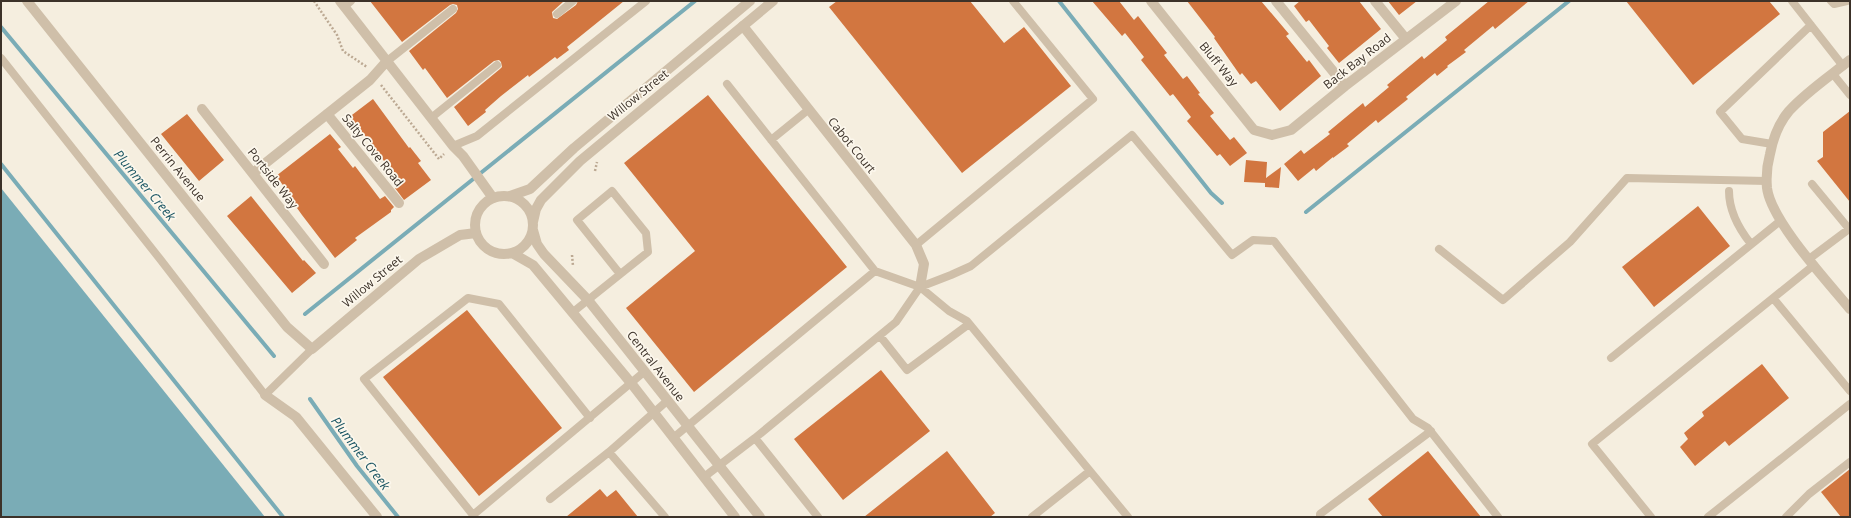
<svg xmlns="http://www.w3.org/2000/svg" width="1851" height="518" font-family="'Open Sans',sans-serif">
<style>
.water{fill:#7aacb6}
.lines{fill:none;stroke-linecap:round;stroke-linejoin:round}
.stream{stroke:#7aacb6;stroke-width:4}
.building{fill:#d27640}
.path{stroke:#bca993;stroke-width:2.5;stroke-dasharray:2 2;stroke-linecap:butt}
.service{stroke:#cfbfa9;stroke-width:8}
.minor{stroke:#cfbfa9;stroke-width:10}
.tertiary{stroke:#cfbfa9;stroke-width:10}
.labels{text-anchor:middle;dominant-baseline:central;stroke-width:3.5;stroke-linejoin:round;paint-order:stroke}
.street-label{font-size:12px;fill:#3c3229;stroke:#fcf7ec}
.water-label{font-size:13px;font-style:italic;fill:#1a5563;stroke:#fcf7ec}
</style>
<rect width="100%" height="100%" fill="#f5eedf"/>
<path class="water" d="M1,188L265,517H1Z"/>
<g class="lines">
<path class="stream" d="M1059,1L1211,193L1222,203
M1,27L274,356
M1,164L283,517
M1306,212L1569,1
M305,314L695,1
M310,399L357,466L398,517"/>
</g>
<path class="building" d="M370,1H564L552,12L553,18L557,19L576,5L578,1H624L567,47L569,50L557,59L555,57L529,77L528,75L501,96L485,110L486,112L468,126L454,107L500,69L502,67L501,62L499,60L494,61L447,98L425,68L423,70L409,51L456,13L458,9L457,5L453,4L450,5L402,42Z
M837,1H970L1004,43L1024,27L1071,86L962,173L829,7Z
M1092,1H1119L1134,20L1138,16L1167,53L1164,55L1183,79L1187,76L1200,93L1198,94L1214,113L1210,116L1230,140L1234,137L1247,153L1230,166L1220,154L1217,156L1187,121L1191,117L1173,94L1170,96L1141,60L1144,57L1125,33L1122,36Z
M1187,1H1261L1289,34L1286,36L1307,62L1309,60L1321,76L1280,111L1256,81L1251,84L1242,73L1240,75L1214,38L1215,37Z
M1300,1H1359L1381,29L1339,63L1327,48L1329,46L1309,20L1306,22L1294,6Z
M1388,1H1417L1399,15Z
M1489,1H1529L1495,29L1493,26L1464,50L1466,52L1447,66L1448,67L1437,76L1435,73L1406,97L1408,99L1378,123L1376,120L1347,144L1349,146L1333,158V157L1316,171L1314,168L1298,181L1284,164L1301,150L1304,154L1330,134L1328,132L1363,103L1365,107L1389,87L1387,85L1422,56L1424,59L1447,40L1445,37Z
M1626,1H1769L1780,14L1693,85Z
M708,95L847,267L694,392L626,308L695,251L624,163Z
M373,99L409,148L410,147L421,161L418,163L431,180L404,200L395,188L398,186L396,184L399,181L360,129L357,131L348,118Z
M1850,111V202L1817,161L1823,157V132Z
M187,114L224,160L199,181L161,134Z
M330,134L341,147L338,149L353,168L355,166L380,199L385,196L394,207L391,210V212L355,238L357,240L335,258L302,215L287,194L289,193L276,176Z
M1246,160L1267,162L1266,178L1281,167L1279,188L1265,187V183L1244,182Z
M251,196L303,261L304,260L316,273L292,293L227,216Z
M1698,206L1730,246L1654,307L1622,267Z
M467,310L562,428L479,496L383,377Z
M1762,364L1789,398L1729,446L1725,441L1695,466L1680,447L1688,439L1684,433L1704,416L1702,412Z
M881,370L930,431L843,500L794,439Z
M947,451L995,513L990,517H864Z
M1428,451L1481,517H1383L1368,499Z
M1850,469V517H1841L1821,492Z
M600,489L607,497L616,490L638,517H566Z"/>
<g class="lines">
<path class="path" d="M314,1L337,35L343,51L367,67
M381,85L439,159L444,154
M595,171L597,162
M572,255L573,266"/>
<path class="service" d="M1792,1L1843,66
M1831,1L1834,4L1847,1
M344,7L351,1
M557,14L573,1
M1,58L160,259L265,395L312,349
M386,62L453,9
M1833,74L1850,95
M727,84L875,271L920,287L949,311L967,321L1090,471L1032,517
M431,118L497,65
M771,140L808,110
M1772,144L1742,139L1720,112L1811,25
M453,146L477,136L646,1
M1812,184L1850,230
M1729,191C1729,212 1739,229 1751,244
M916,245L1093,99L1013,1
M1439,249L1503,300L1570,242L1627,178L1767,181
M1809,259L1849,229
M1773,298L1850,391
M573,312L648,252L646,233L612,191L577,220L620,274
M880,336L907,370L969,324
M1611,358L1780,221
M590,418L499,304L468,298L364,379L473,515L644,372
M673,438L875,271
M755,438L818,517
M609,452L667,401
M1090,471L1128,517
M704,477L755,438L896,322L920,287L951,275L971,266L1132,135L1232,255L1253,240L1274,241L1413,419L1428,428L1498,517
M550,499L609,452L665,517
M1320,517V514L1431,431
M1651,517L1592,444L1814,265
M1708,517L1850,404
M1786,517L1809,494L1850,462"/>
<path class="minor" d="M27,1L287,327L312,349L419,259L460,235L476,233
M340,1L453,146L463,156L493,198
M1151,1L1254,130L1272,135L1291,130L1345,86L1456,1
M1276,1L1345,86
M1375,1L1406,39
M743,26L916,245L924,264L920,287
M202,109L324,264
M327,114L399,203
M253,173L370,80L386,62
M265,395L296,417L377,517"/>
<path class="tertiary" d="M1850,60C1830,76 1806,92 1789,111C1778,124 1773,138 1770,154C1767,165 1766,177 1767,188C1771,221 1828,282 1850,309
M510,196L530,189L574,148L750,1
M475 225a29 29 0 1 1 58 0a29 29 0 1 1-58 0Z
M533,222L536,209L541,200L580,161L773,1
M533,230L537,244L544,254L588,300L760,517
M512,253L533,265L631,383L735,517"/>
</g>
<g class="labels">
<g class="street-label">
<text transform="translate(1357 61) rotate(-38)">Back Bay Road</text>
<text transform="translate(1219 64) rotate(51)">Bluff Way</text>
<text transform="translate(638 95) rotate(-39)">Willow Street</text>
<text transform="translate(852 145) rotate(51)">Cabot Court</text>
<text transform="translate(373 150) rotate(51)">Salty Cove Road</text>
<text transform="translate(178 169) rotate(51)">Perrin Avenue</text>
<text transform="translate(273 178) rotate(52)">Portside Way</text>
<text transform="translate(372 281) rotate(-40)">Willow Street</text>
<text transform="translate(656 366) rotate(52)">Central Avenue</text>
</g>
<g class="water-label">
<text transform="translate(145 185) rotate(50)">Plummer Creek</text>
<text transform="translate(361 453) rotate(53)">Plummer Creek</text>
</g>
</g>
<rect width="1851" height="518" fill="none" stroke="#3c3229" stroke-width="4"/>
</svg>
